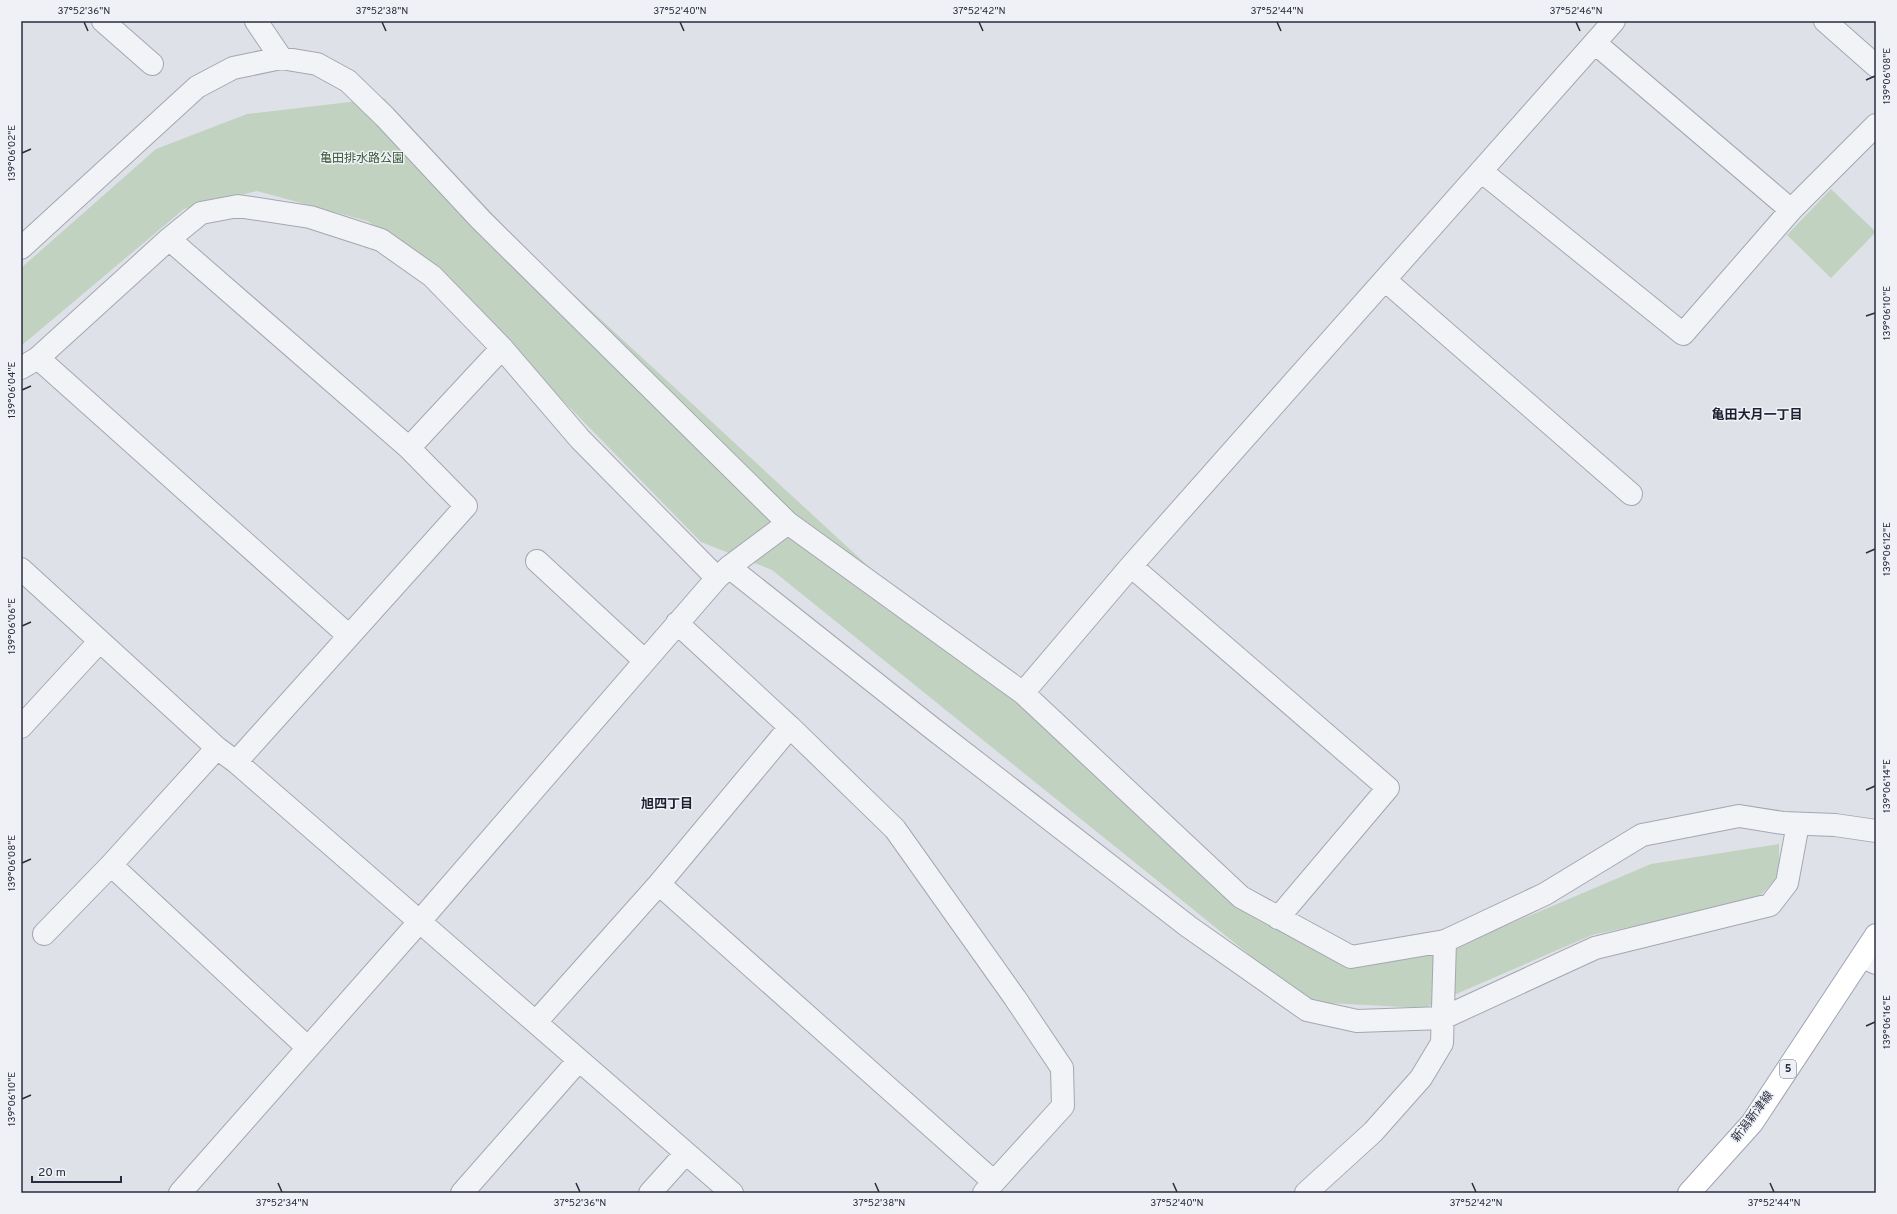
<svg xmlns="http://www.w3.org/2000/svg" width="1897" height="1214" font-family="Overpass,'Noto Sans JP',sans-serif">
<style>
.green{fill:#c2d2c1}
.lines{fill:none;stroke-linecap:round;stroke-linejoin:round}
.minor-casing{stroke:#a4a7b2;stroke-width:24}
.tertiary-casing{stroke:#a4a7b2;stroke-width:24}
.primary-casing{stroke:#9fa4b4;stroke-width:24}
.minor{stroke:#f2f3f7;stroke-width:22}
.tertiary{stroke:#f2f3f7;stroke-width:22}
.primary{stroke:#fff;stroke-width:22}
.ticks{fill:none;stroke:#282d3f;stroke-width:1.5}
.labels{text-anchor:middle;dominant-baseline:central;stroke-width:3;stroke-linejoin:round;paint-order:stroke}
.shield{fill:#eff1f6;stroke:#646876;stroke-width:1}
.shield-label{font-size:11px;font-weight:bold;fill:#282d3f}
.park-label{font-size:12px;fill:#375a36;stroke:#eff1f6}
.street-label{font-size:12px;fill:#282d3f;stroke:#eff1f6}
.neighbourhood-label{font-size:13px;font-weight:bold;fill:#1b1f30;stroke:#eff1f6}
.neatline{fill:none;stroke:#282d3f;stroke-width:1.5}
.ticks-label{font-size:10px;text-anchor:middle;fill:#282d3f}
</style>
<rect width="100%" height="100%" fill="#dfe1e8"/>
<path class="green" d="M384,98L532,256L1228,898L1351,968L1465,943L1651,864L1779,844V876L1756,900L1592,935L1424,1008L1308,1002L772,570L701,542L418,252L367,221L257,191L184,209L21,346V268L156,149L247,114Z
M1831,189L1876,232L1831,278L1787,235Z"/>
<g class="lines">
<defs>
<path id="minor" d="M103,21L152,64
M256,21L281,58
M1825,21L1876,66
M1595,43L1791,210
M1481,171L1683,334L1791,210L1876,125
M169,239L409,448L466,506L236,762
M21,248L197,87L233,68L281,58L317,64L348,81L385,117L481,220L788,523L1023,693L1241,897L1351,957L1445,941L1442,1043L1421,1078L1373,1132L1306,1193
M1385,280L1631,494
M38,358L349,636
M21,368L38,358L169,239L201,213L238,206L310,217L381,240L432,276L502,348L580,439L717,578
M409,448L502,348
M537,561L645,661
M1131,566L1388,788L1278,918
M729,567L932,728L1189,927L1307,1010L1357,1021L1443,1018L1595,948L1770,905L1787,883L1798,824
M21,569L217,748L236,762L732,1193
M677,623L790,727L895,829L1015,998L1062,1068L1063,1106L984,1193
M1023,693L1131,566L1614,21
M21,727L99,642
M111,865L307,1047
M659,884L994,1182
M44,934L111,865L217,748
M1863,957L1876,963
M536,1022L659,884L790,727
M180,1193L420,921L717,578L729,567L788,523
M462,1193L579,1060
M650,1193L686,1153"/>
<path id="tertiary" d="M1445,941L1545,894L1642,835L1739,816L1783,823L1835,825L1876,831"/>
<path id="primary" d="M1689,1193L1752,1123L1876,935"/>
</defs>
<use href="#minor" class="minor-casing"/>
<use href="#tertiary" class="tertiary-casing"/>
<use href="#primary" class="primary-casing"/>
<use href="#minor" class="minor"/>
<use href="#tertiary" class="tertiary"/>
<use href="#primary" class="primary"/>
</g>
<path class="ticks" d="M84,22L88,31M382,22L386,31M680,22L684,31M979,22L983,31M1277,22L1281,31M1576,22L1580,31M1866,80L1875,76M22,153L31,149M1866,316L1875,313M22,390L31,386M1866,553L1875,549M22,626L31,622M1866,790L1875,786M22,863L31,859M1866,1026L1875,1022M22,1099L31,1095M278,1183L282,1192M576,1183L580,1192M875,1183L879,1192M1173,1183L1177,1192M1472,1183L1476,1192M1770,1183L1774,1192"/>
<g class="labels">
<rect class="shield" x="1780" y="1060" width="16" height="18" rx="3"/>
<g class="shield-label">
<text x="1788" y="1069">5</text>
</g>
<g class="park-label">
<text x="362" y="159">亀田排水路公園</text>
</g>
<g class="street-label">
<text transform="translate(1753 1117) rotate(-53)">新潟新津線</text>
</g>
<g class="neighbourhood-label">
<text x="1757" y="416">亀田大月一丁目</text>
<text x="667" y="805">旭四丁目</text>
</g>
</g>
<rect width="1897" height="1214" fill="none" stroke="#eff1f6" stroke-width="44"/>
<path d="M32 1176v6h89v-6" fill="none" stroke="#282d3f" stroke-width="2"/>
<text x="38" y="1176" font-size="12" fill="#282d3f" stroke="#eff1f6" stroke-width="3" paint-order="stroke">20 m</text>
<rect x="22" y="22" width="1853" height="1170" class="neatline"/>
<g class="ticks-label">
<text x="84" y="14">37°52'36"N</text>
<text x="382" y="14">37°52'38"N</text>
<text x="680" y="14">37°52'40"N</text>
<text x="979" y="14">37°52'42"N</text>
<text x="1277" y="14">37°52'44"N</text>
<text x="1576" y="14">37°52'46"N</text>
<text transform="translate(1886 76) rotate(-90)" y="4">139°06'08"E</text>
<text transform="translate(11 153) rotate(-90)" y="4">139°06'02"E</text>
<text transform="translate(1886 313) rotate(-90)" y="4">139°06'10"E</text>
<text transform="translate(11 390) rotate(-90)" y="4">139°06'04"E</text>
<text transform="translate(1886 549) rotate(-90)" y="4">139°06'12"E</text>
<text transform="translate(11 626) rotate(-90)" y="4">139°06'06"E</text>
<text transform="translate(1886 786) rotate(-90)" y="4">139°06'14"E</text>
<text transform="translate(11 863) rotate(-90)" y="4">139°06'08"E</text>
<text transform="translate(1886 1022) rotate(-90)" y="4">139°06'16"E</text>
<text transform="translate(11 1099) rotate(-90)" y="4">139°06'10"E</text>
<text x="282" y="1206">37°52'34"N</text>
<text x="580" y="1206">37°52'36"N</text>
<text x="879" y="1206">37°52'38"N</text>
<text x="1177" y="1206">37°52'40"N</text>
<text x="1476" y="1206">37°52'42"N</text>
<text x="1774" y="1206">37°52'44"N</text>
</g>
</svg>
